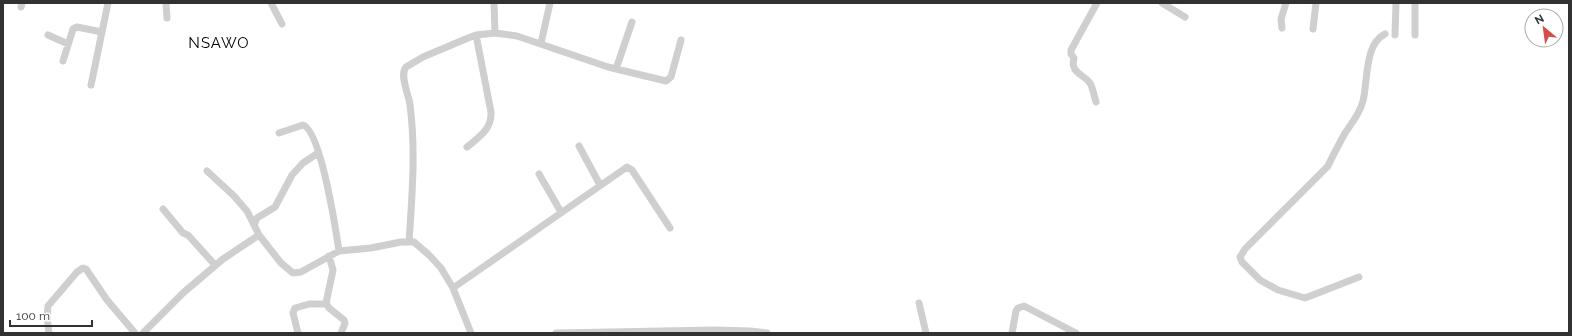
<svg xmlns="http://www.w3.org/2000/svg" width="1572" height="336" font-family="Raleway,sans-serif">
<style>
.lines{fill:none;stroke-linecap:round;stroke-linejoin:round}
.minor{stroke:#cfcfcf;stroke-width:7}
.labels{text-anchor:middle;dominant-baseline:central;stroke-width:4;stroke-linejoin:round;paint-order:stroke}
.quarter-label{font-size:15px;letter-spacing:1px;fill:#000;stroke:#fff}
</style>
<rect width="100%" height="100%" fill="#fff"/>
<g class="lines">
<path class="minor" d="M166,3L167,18
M271,3L282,24
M494,3L495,33
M1162,3L1185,17
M1415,3V35
M21,7L22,3
M1282,28L1281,19L1286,3
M1313,29L1316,3
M48,35L68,44
M1395,35L1396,3
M541,43L550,3
M63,61L73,29L77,27L102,32
M616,69L632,22
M91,85L108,3
M1096,102C1094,96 1093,88 1090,83C1082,73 1070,73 1074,58L1071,54V50L1097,3
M279,133L303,125C321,131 336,231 339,251
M579,146L600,185
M467,147C479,137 492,129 491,112L476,35
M207,171L234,196L247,211L259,235L281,263L293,273L301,272L339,251L371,248L401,242H414L429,255L441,268L453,288L471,333
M539,174L561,212
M163,209L183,233L188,235L215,265
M254,225L257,218L275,207L292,175L303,163L318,153
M409,242C412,196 416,151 410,105C409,95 399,75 406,67L423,57L468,38L476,35L495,33L517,36L608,67L666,81L671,77L681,40
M329,256L333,270L326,303L329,308L344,320L345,323L341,333
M1359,277L1305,298L1278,290L1260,280L1242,262L1240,257L1245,249L1328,166C1333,155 1339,144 1345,133C1352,123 1360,113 1363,101C1368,82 1364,44 1385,34
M453,288L627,167L632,170L670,228
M919,303L926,333
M49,333L47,317L48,306L77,272L83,268L86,269L107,300L135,333
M143,333L183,293L223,259L259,235
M298,333L293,313L295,308L309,304H327
M556,333L715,330L750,331L767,333
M1012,333L1016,311L1018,308L1024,306L1076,333"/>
</g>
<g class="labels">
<g class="quarter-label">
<text x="219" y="43">NSAWO</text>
</g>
</g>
<rect width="1572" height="336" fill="none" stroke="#323232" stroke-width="8"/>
<g transform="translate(1544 28) rotate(331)"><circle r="19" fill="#ffffff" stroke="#adadad"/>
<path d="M0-3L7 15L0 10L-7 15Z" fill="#d64d47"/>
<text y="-6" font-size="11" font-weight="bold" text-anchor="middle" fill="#323232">N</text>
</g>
<path d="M10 320v6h82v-6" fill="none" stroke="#323232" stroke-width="2"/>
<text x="16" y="320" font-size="12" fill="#323232" stroke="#ffffff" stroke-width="3" paint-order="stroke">100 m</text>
</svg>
